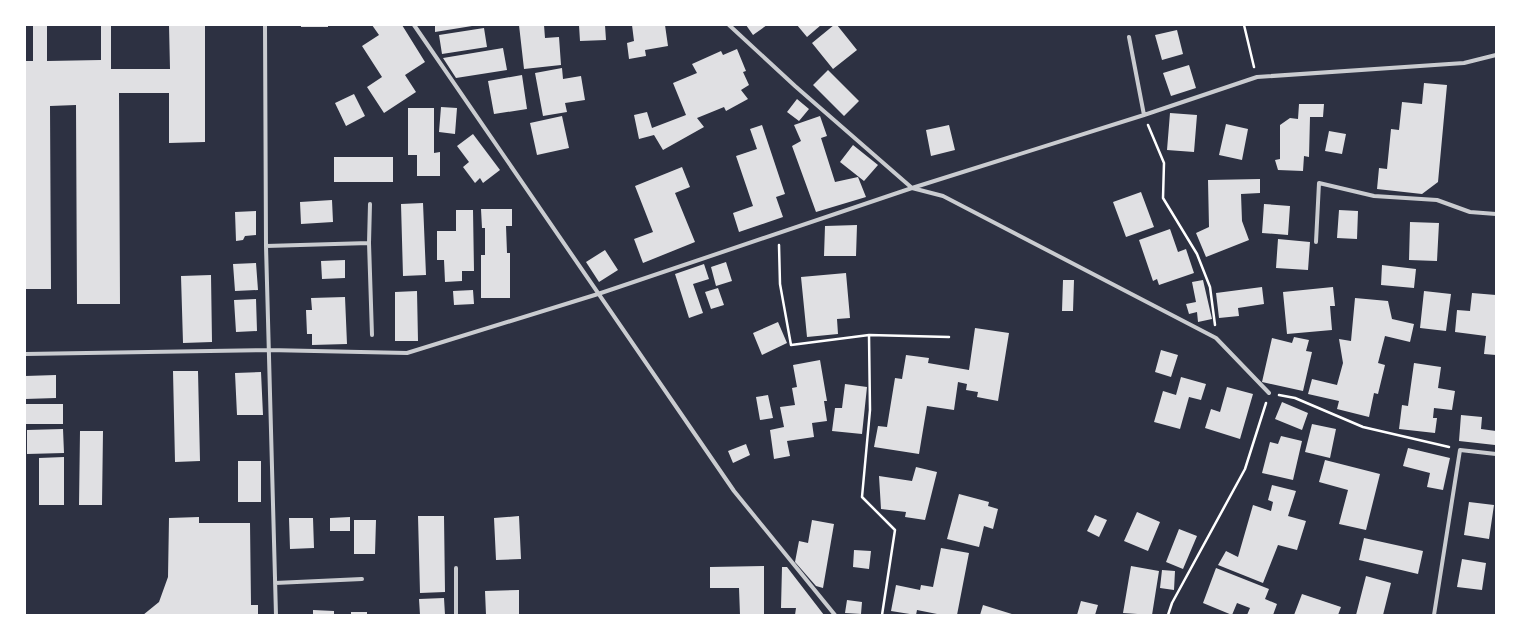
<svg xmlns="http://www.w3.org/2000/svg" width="1521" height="640" font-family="'PT Sans',sans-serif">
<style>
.building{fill:#e0e0e3}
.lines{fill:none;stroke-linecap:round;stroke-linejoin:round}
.path{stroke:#fff;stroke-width:2.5}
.minor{stroke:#caccd0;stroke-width:4}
</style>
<rect width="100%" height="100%" fill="#2d3142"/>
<path class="building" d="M33,25H47V61L101,60V25H111V69H170L169,25H205V142L169,143V93H119L120,304H77L76,105L50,106L51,289H25V61H33Z
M301,25H328V27H301Z
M372,25H402L425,62L405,75L416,92L384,113L367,87L382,77L362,46L379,35Z
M435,25H472V26L435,32Z
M519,25H544L545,38L559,37L561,65L524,69Z
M579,25H605L606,40L580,41Z
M632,25H665L668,46L645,50L646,56L629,59L627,43L634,41Z
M746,25H767L753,35Z
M797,25H821L807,37Z
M834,25H837L857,50L833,69L812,43Z
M484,28L487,47L442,54L439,35Z
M1177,30L1183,54L1162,60L1155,35Z
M503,48L507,70L456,78L443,58Z
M737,49L746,71L743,72L749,85L741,90L748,99L726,111L724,107L697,118L704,127L663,150L654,135L639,139L634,115L647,112L652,128L686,115L673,83L697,73L692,64L721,51L723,55Z
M1189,65L1196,88L1171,96L1163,73Z
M562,68L563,79L581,76L585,100L565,103L567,112L543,116L535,73Z
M828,70L859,101L844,116L813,85Z
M522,75L527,109L494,114L488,81Z
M1424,83L1447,85L1438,182L1422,194L1377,189L1379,168L1387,169L1391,129L1399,130L1402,102L1422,104Z
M354,94L365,116L346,126L335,103Z
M797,99L809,109L799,121L787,112Z
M1299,104H1324L1323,117H1310L1309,157L1304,156L1303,171L1278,170L1275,160L1280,159V125L1290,118L1298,119Z
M441,107L457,108L455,134L439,132Z
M408,108H434V153L440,152V176H417V155H408Z
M1170,113L1197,115L1194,152L1167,150Z
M562,116L569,148L537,155L530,123Z
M820,116L827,136L821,138L835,182L858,177L866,197L816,212L792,146L801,141L794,125Z
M1226,124L1248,129L1242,160L1219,155Z
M762,125L785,194L776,197L783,217L739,232L733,213L753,206L736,156L757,149L750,129Z
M949,125L955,150L931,156L926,130Z
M1329,131L1346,134L1342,154L1325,151Z
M473,134L500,170L483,183L480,178L475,183L463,167L469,162L457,146Z
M853,145L878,165L864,181L840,162Z
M334,157H393V182H334Z
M682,167L690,187L675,193L695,242L643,263L634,239L653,232L635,186Z
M1260,179V193L1241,194L1242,221L1249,240L1206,257L1196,233L1209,227L1208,180Z
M1141,192L1154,227L1126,237L1113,202Z
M332,200L333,222L301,224L300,202Z
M423,203L426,275L403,276L401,204Z
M1264,204L1290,206L1288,235L1262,233Z
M481,209H512V226H506L507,253H510V298H481V255H485V228H482Z
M456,210H473L474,271H462V281L445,282L444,260H437V231H456Z
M1339,210L1358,211L1357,239L1337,238Z
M256,211V235L245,236L243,240L236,241L235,212Z
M1410,222L1439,223L1437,261L1409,260Z
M857,225L856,256H824L825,226Z
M1170,229L1178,252L1186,249L1194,273L1159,285L1157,279L1153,281L1139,240Z
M1278,239L1310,242L1308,270L1276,268Z
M605,250L618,270L599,282L586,262Z
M345,260V278L322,279L321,261Z
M726,262L732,281L716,286L711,267Z
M256,263L258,290L235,291L233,264Z
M704,264L709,279L693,284L703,313L689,318L675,274Z
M1382,265L1416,269L1414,288L1381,285Z
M846,273L850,318L837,319L838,334L807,337L801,277Z
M211,275L212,342L183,343L181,276Z
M1063,280H1074L1073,311H1062Z
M1203,280L1212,319L1198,322L1197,312L1189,314L1186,304L1196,302L1192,282Z
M1262,287L1264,304L1238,308L1239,316L1219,318L1216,293Z
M1333,287L1335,306H1330L1332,330L1287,334L1283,292Z
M718,288L724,305L711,309L705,292Z
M473,290L474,304L454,305L453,291Z
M417,291L418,341H395V292Z
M1424,291L1451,294L1446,331L1420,328Z
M1472,293L1496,295V355L1484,354L1486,336L1455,332L1457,310L1470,311Z
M345,297L347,344L312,345V334H307L306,310H312L311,298Z
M1355,298L1388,301L1392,319L1414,324L1410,342L1385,336L1378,363L1385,365L1378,394L1374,393L1369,417L1337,409L1339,401L1308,394L1312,379L1337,385L1343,363L1339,339L1351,341Z
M256,299L257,331L236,332L234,300Z
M778,322L787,343L762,355L753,333Z
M975,328L1009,333L998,401L977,397L978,392L966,390L967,384L958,382L954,410L927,406L919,454L874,447L878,426L887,427L895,378L902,379L906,355L929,358L928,363L969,370Z
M1294,337L1309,340L1306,351L1312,352L1303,391L1262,382L1272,338L1292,343Z
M1161,350L1178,355L1171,377L1155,372Z
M820,360L827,401H824L827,421L812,423L814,437L787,441L790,456L774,459L770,430L784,427L780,407L795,405L792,388L797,387L793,365Z
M1414,363L1441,367L1438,388L1455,391L1452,410L1434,408L1433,418H1437L1435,433L1399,429L1402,405L1408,406Z
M173,371H198L200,461L175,462Z
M261,372L263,415H237L235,373Z
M56,375V398L25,399V376Z
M1181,377L1206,384L1201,400L1189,397L1180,429L1154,422L1163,391L1176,395Z
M845,384L867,387L862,434L832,431L835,408H842Z
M1227,387L1253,394L1240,439L1205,428L1211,409L1220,412Z
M768,395L773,418L760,420L756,397Z
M1282,402L1308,413L1302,430L1275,419Z
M25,404H63V424H25Z
M1461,415L1482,417L1481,429L1496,431L1495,445L1459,441Z
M1312,424L1336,429L1330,458L1305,452Z
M63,429L64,453L27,454V430Z
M80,431H103L102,505H79Z
M1281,436L1302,441L1293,480L1262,473L1270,442L1278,444Z
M746,444L750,455L733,463L728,451Z
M1408,448L1450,458L1443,490L1427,487L1430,473L1403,466Z
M64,457V505H39V458Z
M1325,460L1380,474L1366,530L1339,524L1348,490L1319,482Z
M238,461H261V502H238Z
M916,467L937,472L925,520L905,517L906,512L881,509L879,476L912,481Z
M1272,485L1296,491L1288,516L1306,521L1297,550L1278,545L1263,583L1218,565L1226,551L1238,557L1253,505L1271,511L1273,502L1268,500Z
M959,494L989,502L988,506L998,509L993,529L984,526L979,547L947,539Z
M1469,502L1494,505L1489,539L1464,535Z
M1137,512L1160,522L1148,551L1124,541Z
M1095,515L1107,520L1099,537L1087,531Z
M418,516H444L445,592L420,593Z
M519,516L521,559L496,560L494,518Z
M199,517V523H250L251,605H258V615H143L159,602L168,577L169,518Z
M350,517V531H330V518Z
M289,518H313L314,548L290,549Z
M354,520H376L375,554H354Z
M812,520L834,524L823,588L816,586L795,562L799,541L808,543Z
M1179,529L1197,536L1183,569L1166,562Z
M1364,538L1423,551L1418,574L1359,560Z
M941,548L969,553L957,615H942L917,610L916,615L891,611L896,585L920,590L921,585L933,587Z
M854,550L871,551L869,569L853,567Z
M1462,559L1486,563L1482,590L1457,587Z
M764,566V615H740L739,588H710V567Z
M1131,566L1159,571L1152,615L1123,613Z
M782,567H787L824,615H795L796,608H781Z
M1216,568L1269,589L1265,599L1277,604L1273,615H1247L1250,608L1237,603L1232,615L1203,603Z
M1162,570L1175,571L1174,590L1160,588Z
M1366,576L1391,583L1383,615H1356Z
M519,590V615H486L485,591Z
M1302,594L1341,607L1338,615H1294Z
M444,598L445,615H420L419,599Z
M847,600L862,602L861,614L845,613Z
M1081,601L1098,605L1095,615H1077Z
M983,605L1015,615H980Z
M313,610L334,611V615H313Z
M351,612H367V615H351Z"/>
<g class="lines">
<path class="path" d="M1244,25L1254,67
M1148,125L1164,163L1163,198L1197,254L1210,287L1215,325
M779,245L780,284L791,345L869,335L949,337
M869,335L870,410L862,497L895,530L882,615
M1279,395L1295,398L1363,427L1449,447
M1168,615L1172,603L1245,469L1266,403"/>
<path class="minor" d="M265,25L266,246L276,615
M414,25L734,491L835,615
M729,25L795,86L912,188L943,196L1216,338L1269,393
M1129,37L1144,115
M370,204L369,243L372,335
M1316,242L1319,183L1374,196L1437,200L1470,212L1496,214
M266,246L369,243
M25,354L268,350L407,353L598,294L912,188L1144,115L1257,77L1464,63L1496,55
M456,568V615
M275,583L362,579
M1434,615L1460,450L1496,454"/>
</g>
<rect width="1521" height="640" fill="none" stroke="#ffffff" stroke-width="52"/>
</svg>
